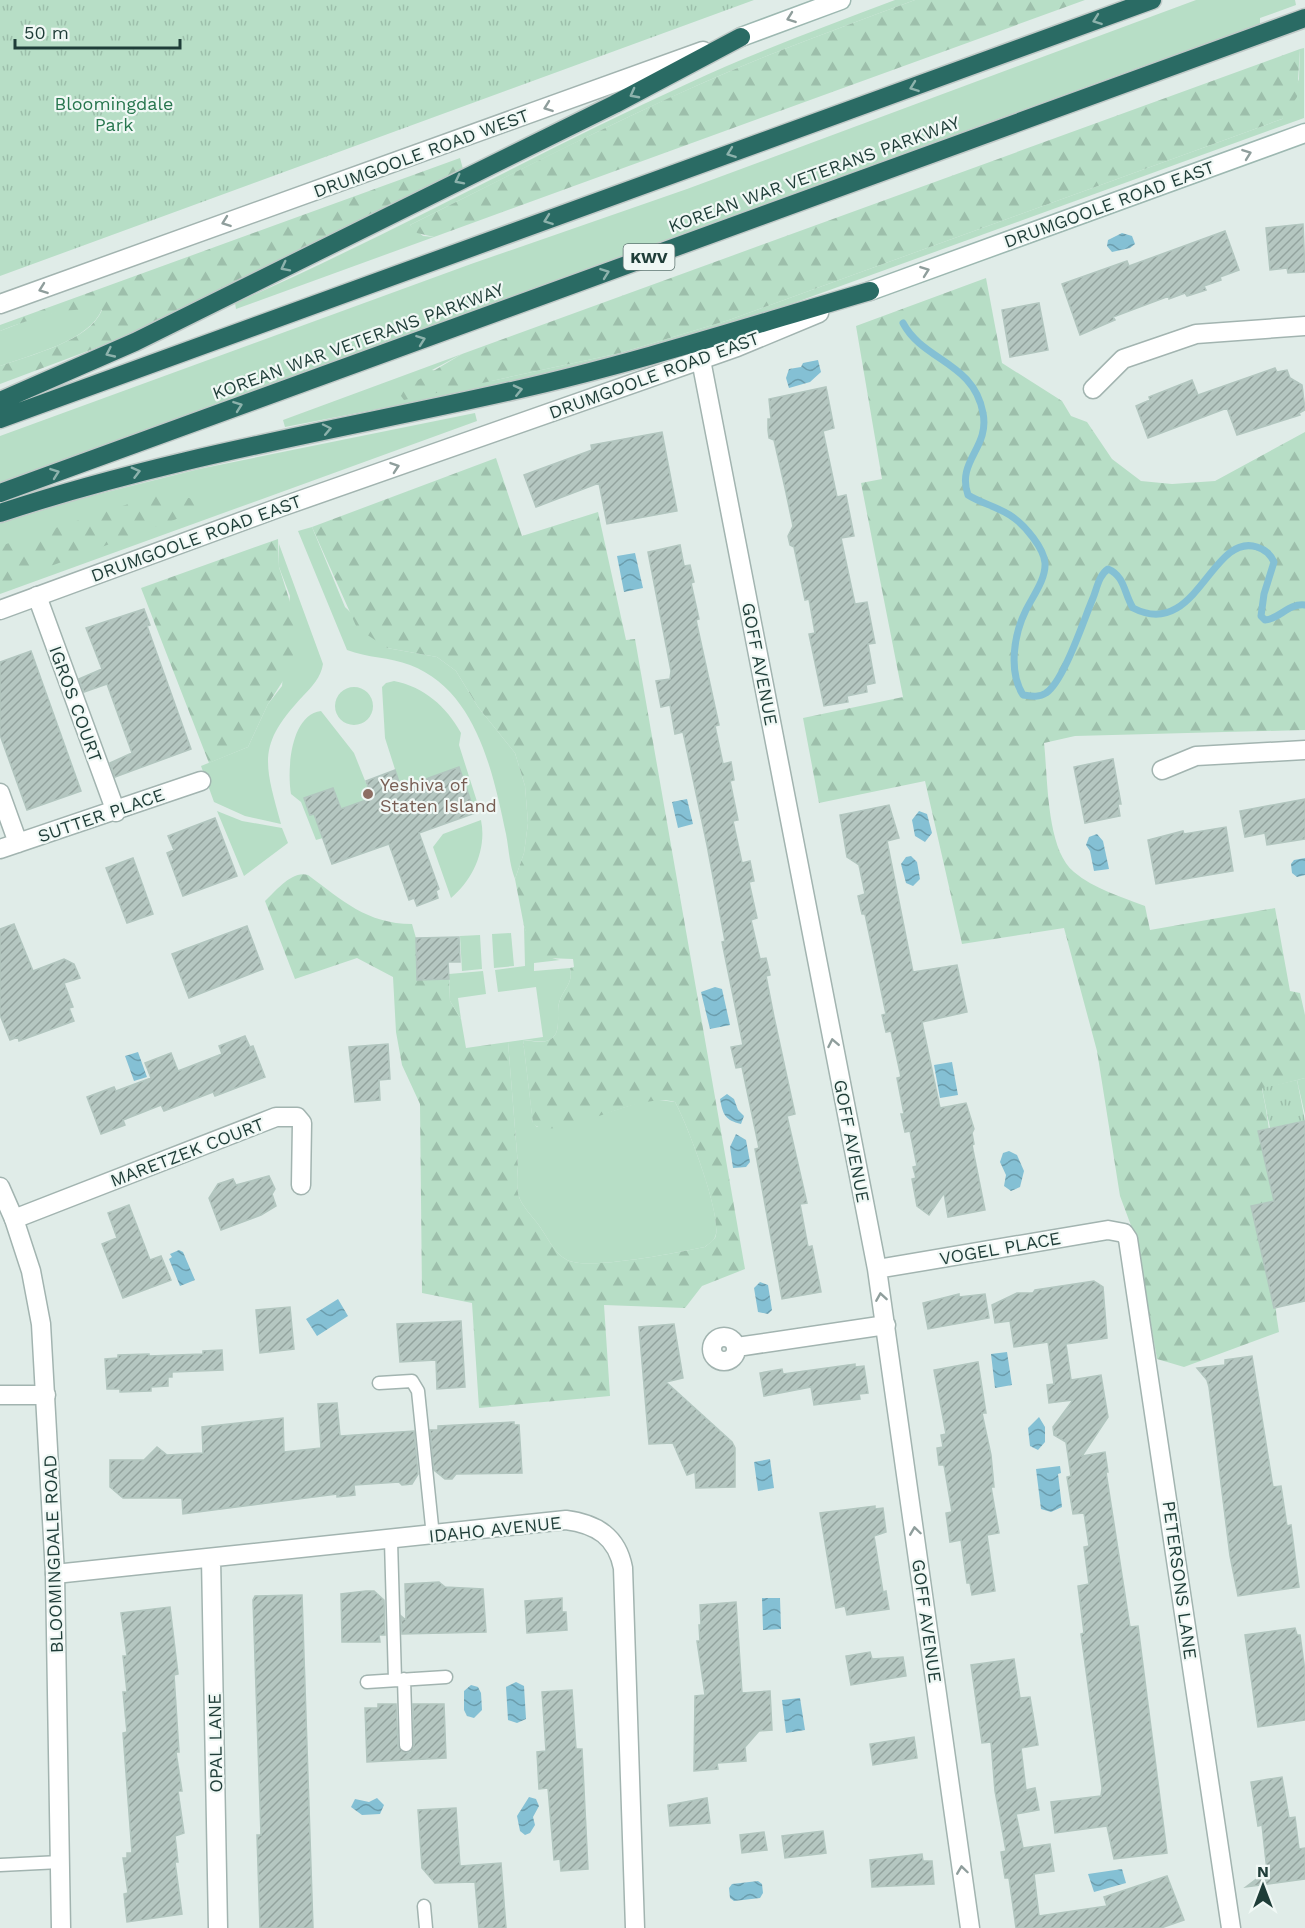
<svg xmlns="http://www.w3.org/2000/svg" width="1305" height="1928" font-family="'Work Sans',sans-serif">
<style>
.green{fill:#b7dec6}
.forest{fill:url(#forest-firs)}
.park{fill:url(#park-tufts)}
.water{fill:url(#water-waves)}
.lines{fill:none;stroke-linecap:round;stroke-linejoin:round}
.stream{stroke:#84c0d4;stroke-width:7}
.building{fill:url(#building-hatch);stroke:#b2c6bf;stroke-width:1.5}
.service-casing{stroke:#a2b4b0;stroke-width:15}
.minor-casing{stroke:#a2b4b0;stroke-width:21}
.tertiary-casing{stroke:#a2b4b0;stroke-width:21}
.secondary-casing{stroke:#9db8b1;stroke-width:21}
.motorway-casing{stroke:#c0c9c7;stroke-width:21}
.service{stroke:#fff;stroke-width:12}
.minor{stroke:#fff;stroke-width:18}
.tertiary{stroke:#fff;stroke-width:18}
.secondary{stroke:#fff;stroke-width:18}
.motorway{stroke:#2a6b64;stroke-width:18}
.oneway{stroke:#8f9e9c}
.oneway2{stroke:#8db2ac}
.education-dot{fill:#8d6e63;stroke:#f0f8f5;stroke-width:2}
.labels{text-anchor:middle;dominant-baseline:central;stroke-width:4.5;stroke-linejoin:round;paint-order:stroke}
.shield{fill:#f0f8f5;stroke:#5e7571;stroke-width:1.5}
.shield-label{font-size:16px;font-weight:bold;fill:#1f3d38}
.park-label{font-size:18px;fill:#27764e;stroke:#f0f8f5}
.street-label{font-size:18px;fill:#1f3d38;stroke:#f0f8f5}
.education-label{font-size:18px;fill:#785e54;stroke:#f0f8f5;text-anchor:start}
</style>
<defs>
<pattern id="forest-firs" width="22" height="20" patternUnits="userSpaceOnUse" patternTransform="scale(1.5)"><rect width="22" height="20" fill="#b7dec6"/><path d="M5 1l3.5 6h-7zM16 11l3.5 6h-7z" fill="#9dbfab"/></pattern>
<pattern id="park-tufts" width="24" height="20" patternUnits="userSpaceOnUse" patternTransform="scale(1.5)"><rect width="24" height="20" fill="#b7dec6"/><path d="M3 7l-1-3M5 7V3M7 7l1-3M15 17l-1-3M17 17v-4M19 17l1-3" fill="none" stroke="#9dbfab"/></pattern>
<pattern id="water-waves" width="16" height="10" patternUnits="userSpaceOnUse" patternTransform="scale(1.5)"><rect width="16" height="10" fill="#84c0d4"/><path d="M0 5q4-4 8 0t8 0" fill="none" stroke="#6b9dad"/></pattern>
<pattern id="building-hatch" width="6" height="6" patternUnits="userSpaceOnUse" patternTransform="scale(1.5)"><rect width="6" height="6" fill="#b5c7c1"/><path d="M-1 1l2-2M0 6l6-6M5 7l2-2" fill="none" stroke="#93a39e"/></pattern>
</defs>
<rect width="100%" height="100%" fill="#e0ece8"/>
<path class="green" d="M895,0H915C866,18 817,36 769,55C647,104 529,166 410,225L423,236L434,237L236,309L235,303C389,236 535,153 689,83C756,52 826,26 895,0Z
M1196,0H1295L1296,5L1260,18V26L1135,69L0,483V436L471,264L687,189Z
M1304,48V118L725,328L513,383L285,427L283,420L462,354L432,370L491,381L620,353L729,320L1282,119L1299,79L1300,49Z
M70,309H102C90,341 30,355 0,366V331L39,316Z
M475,413L477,421L0,594V523L79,499L199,469Z
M312,527L345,607L387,648L437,657L456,671L478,707L515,753L525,786L528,823L524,853L515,879C509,863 509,849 506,834C493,772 476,690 410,665C390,657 367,658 347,650L298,531Z
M279,544L323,664C321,677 312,687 303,696C257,745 264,762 281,824L245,816L214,802L201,766L248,747L268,704L282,686L290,596L279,567Z
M394,681C424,687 446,706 461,733L459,745L480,811L475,813L459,767L401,788L385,738L382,687L386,683Z
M335 706a19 19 0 1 1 38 0a19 19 0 1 1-38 0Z
M321,711L354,753L372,798L316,818L323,838L316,840L301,802L291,794C287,771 290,715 321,711Z
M217,811L242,821L282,828L288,843L244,876Z
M481,820C487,849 473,880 451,898L433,847L443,834Z
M524,926C531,945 540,956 560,960L534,963V971L570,968C574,984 562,990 559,1003C556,1015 562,1032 551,1039C543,1044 532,1040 523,1040L533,1123L537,1127L567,1125L651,1099L675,1102C686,1121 724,1219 715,1237C714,1241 708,1244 705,1247C679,1252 588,1271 567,1260C553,1252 547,1236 538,1224C519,1200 515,1199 518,1166L508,1042L543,1037L536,987L498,992L495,970L525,966Z
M511,933L514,966L494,968L492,934Z
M480,935L482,969L462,971L460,936Z
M483,971L486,994L458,998L461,1019L450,1001L449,974Z
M1305,1078V1115L1297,1080Z"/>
<path class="forest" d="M915,0H1085L434,237L417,233L410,225C528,166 647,104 769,55C817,36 866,18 915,0Z
M1300,49L1297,97L1282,119L729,320L620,353L404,400L398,392L462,354Z
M460,158L463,169L165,322L0,384V366C30,355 90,341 102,310C66,306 33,318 0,331V325Z
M986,278L1002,363L1062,401L1071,416L1087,422L1112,459L1141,481L1172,484L1215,481L1305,432V730L1075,736L1044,743C1048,778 1046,849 1074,872C1094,889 1122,897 1145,906L1150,930L1275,908L1290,991L1300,993L1305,1015V1078L1262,1089C1270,1127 1274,1164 1274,1203C1275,1246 1271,1290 1279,1332L1184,1367L1157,1359L1136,1239L1120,1196L1097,1051L1064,928L962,944L925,781L819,803L803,718L903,697L861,483L882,479L856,326Z
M496,458L522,536L598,512L626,640L635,639L745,1269L702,1286L685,1308L604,1305L610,1396L479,1408L472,1303L422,1293L420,1104L402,1065L396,1032L393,977L357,958L295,979L265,901C276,891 292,870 308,875C342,900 367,924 412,924L416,938L417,979H449L450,1001L461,1019L466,1048L508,1042L518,1166C515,1199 519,1200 538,1224C547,1236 553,1252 567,1260C588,1271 679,1252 705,1247C708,1244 713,1241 715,1238C724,1219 686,1121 675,1102C638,1090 556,1144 533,1124L523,1040C532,1041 543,1044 551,1039C562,1032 556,1014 559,1003C562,990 574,984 570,968L574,967L573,959L546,958L537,951L530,944L524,926L515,879L524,853L528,823L525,786L515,753L478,707L456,671L437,657L387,648L357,628L312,527Z
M159,494L189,498L203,503L206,508L0,585V546Z
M278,539L279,567L295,618L294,650L290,670L268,704L248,747L209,763L141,588Z"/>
<path class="park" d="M0,0H754L0,276Z
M1297,1080L1305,1121L1270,1128L1262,1088Z"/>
<path class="water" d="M1122,233L1132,236L1135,244L1130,248L1112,252L1107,246L1108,240Z
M818,360L821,372L810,382L789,388L786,378L789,369L801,367L803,363Z
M635,553L643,588L624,592L617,556Z
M687,799L693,824L678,828L672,802Z
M919,811L927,814L932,833L925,842L915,836L912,820Z
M1097,834L1103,841L1109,869L1094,871L1090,851L1086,845L1089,837Z
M911,856L917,862L920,879L913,886L906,883L901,864L906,857Z
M1305,858V875L1297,877L1292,873L1291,864L1294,860Z
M715,987L722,989L730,1025L710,1029L701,992Z
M138,1052L147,1077L134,1081L125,1056Z
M952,1062L958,1095L940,1098L934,1065Z
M727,1094L734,1099L738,1110L744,1116L741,1124C725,1120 723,1115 720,1099Z
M736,1134L746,1140L750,1162L746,1167L733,1168L730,1147Z
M1009,1151L1017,1155L1024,1171L1020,1187L1011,1191L1004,1186L1006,1175L1000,1162L1003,1153Z
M179,1250L183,1252L195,1280L180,1286L169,1259L172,1257L170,1254Z
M760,1282L768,1285L772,1310L768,1314L758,1312L754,1288Z
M338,1299L348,1316L317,1336L306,1319Z
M1007,1352L1012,1385L995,1388L991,1354Z
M1039,1417L1045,1427V1442L1038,1450L1030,1446L1028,1428Z
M770,1459L774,1488L758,1491L754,1462Z
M1060,1466L1061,1473L1058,1474L1062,1507L1051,1512L1041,1509L1036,1469Z
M762,1598H780L781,1629L763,1630Z
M516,1682L524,1686L526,1719L517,1723L508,1720L506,1687Z
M471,1685L478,1687L481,1693L482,1710L474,1718L467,1716L464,1710V1691Z
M800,1698L805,1730L786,1733L782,1700Z
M529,1797L536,1799L539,1806L533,1817L535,1825L530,1833L525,1835L520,1831L517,1816Z
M377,1798L384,1805L380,1814L362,1815L351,1807L355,1799L369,1802Z
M1122,1869L1126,1883L1094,1892L1088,1874Z
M758,1881L762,1884L763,1893L760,1898L734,1901L730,1898L729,1888L732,1884Z"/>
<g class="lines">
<path class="stream" d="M903,323C923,361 974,362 983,413C990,448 956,461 968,495C982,504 1000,507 1014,518C1025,526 1044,548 1045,563C1046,579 1033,596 1026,610C1014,634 1008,671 1023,695C1030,696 1039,698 1046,693C1064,681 1084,619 1093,598C1097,588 1099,575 1108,569C1125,576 1124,594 1133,608C1197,641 1211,532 1257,547C1266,550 1270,554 1274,562L1264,594L1261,616L1265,620C1280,619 1288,603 1305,605"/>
</g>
<path class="building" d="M1303,224L1305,272L1288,273L1287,268L1270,270L1266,228Z
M1225,231L1239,270L1220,277L1221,280L1204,286L1206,290L1187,296L1185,293L1169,299V296L1113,317L1115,320L1080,335L1062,284L1127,261L1129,266Z
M1039,303L1048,350L1010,357L1002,310Z
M1275,368L1277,372L1287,370L1290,378L1302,385L1305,410L1299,413L1300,415L1237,435L1227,408L1148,438L1136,406L1150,400L1149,397L1192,380L1198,395Z
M826,387L834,428L823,431L837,497L846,495L854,536L841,538L855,604L867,602L875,643L868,644L875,683L866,685L867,692L847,696L848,702L824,706L809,634L815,633L809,599L805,600L794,547L790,545L788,536L793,526L785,488L774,440L769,438L768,430V419H771L769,399Z
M662,432L677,511L607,524L599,483L536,507L524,475L592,450L591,445Z
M680,545L684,566L690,565L694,582L691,583L699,619L696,620L719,725L715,726L723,764L731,762L734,780L730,781L738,820L733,821L742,863L750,861L754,881L749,882L757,918L751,920L760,959L766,958L770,975L766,976L774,1017L795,1114L787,1116L807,1203L800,1204L808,1247L812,1246L821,1292L782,1299L755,1149L759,1148L742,1067L736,1068L731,1047L743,1045L722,942L725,941L707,845L683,732L675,734L670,705L661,707L656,681L670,679L671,671L648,552Z
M144,609L150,625L147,626L191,749L115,777L110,763L132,753L107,684L84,692L79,679L102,669L86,628Z
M31,651L81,791L27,810L0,735V662Z
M1113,759L1121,804H1118L1120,816L1085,823L1074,767Z
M459,767L475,813L419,833L439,889L436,891L438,898L417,906L414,898L409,900L389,844L332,864L314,814L310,815L304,798L333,788L341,809L372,798L366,781L395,770L401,788Z
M1305,799V839L1267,845L1265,833L1245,837L1240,811Z
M889,805L899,838L887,841L913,972L957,965L967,1012L922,1022L940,1108L966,1103L974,1129L972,1133L974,1144L972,1145L985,1210L948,1217L944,1193L929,1215L917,1206L912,1179L916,1178L913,1167L917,1166L910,1131L905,1132L901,1114H904L897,1078L901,1077L891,1031L886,1032L882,1015L886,1014L865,914H862L858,896L865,894L859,865L847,857L840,815Z
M215,818L237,876L183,896L167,853L174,850L168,836Z
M1226,827L1233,871L1156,884L1148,840L1183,831L1184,834Z
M133,858L153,914L127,923L106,868Z
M14,924L33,971L64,959L74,964L80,978L64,983L73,1007L69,1008L74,1021L19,1041L18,1037L10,1040L0,1015V929Z
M247,926L263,969L189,998L172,954Z
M459,937L460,962H448L449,979L417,980L416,938Z
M245,1036L250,1047L253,1046L265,1077L215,1096L213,1092L164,1111L161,1105L123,1120L125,1125L101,1134L87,1097L114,1087L116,1091L151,1078L145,1063L171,1053L178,1071L222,1054L219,1046Z
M388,1044L390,1079L379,1080L380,1100L355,1102L349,1047Z
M1305,1121V1301L1274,1308L1251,1206L1274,1201L1258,1131Z
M269,1176L275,1189L272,1194L276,1206L261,1215L221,1230L209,1198L218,1184L233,1179L236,1185Z
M129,1205L150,1260L161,1256L171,1280L123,1298L102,1244L117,1238L108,1213Z
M1094,1281L1103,1287L1107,1338L1066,1344L1071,1380L1101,1375L1108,1417L1082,1456L1105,1452L1108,1472H1106L1130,1627L1138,1626L1167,1853L1114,1859L1107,1826L1055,1833L1051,1802L1101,1796L1102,1788L1081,1634L1084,1633L1078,1586L1089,1584L1084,1547L1089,1546L1084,1513L1073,1514L1067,1477L1071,1476L1066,1442L1054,1435L1053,1427L1073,1400L1049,1403L1047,1385L1054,1384L1048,1342L1014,1347L1010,1321L995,1323L992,1305L1017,1293H1033L1035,1290Z
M959,1294V1297L985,1294L989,1318L928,1329L923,1303Z
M290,1307L294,1349L260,1353L256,1310Z
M461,1321L465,1387L437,1389L436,1360L400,1362L397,1324Z
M674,1324L683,1378L666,1382L732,1442L735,1448V1487L696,1488L695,1472L687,1475L673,1443L649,1444L639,1327Z
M222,1350L223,1370L172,1372V1377H168V1386L151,1387V1391L120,1392V1389H107L105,1359L118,1358V1355L149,1354V1356L203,1354V1351Z
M1252,1356L1273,1487L1281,1486L1287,1526L1291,1525L1299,1587L1238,1596L1230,1556L1209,1387L1207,1380L1197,1368L1225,1365V1360Z
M978,1362L986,1413H982L991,1455L994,1487H991L999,1533L987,1535L995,1591L972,1595L970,1583H967L961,1540L950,1542L946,1513L952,1512L944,1465H939L937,1448L943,1447L941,1435L946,1434L934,1370Z
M855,1364V1367L864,1366L868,1393L859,1394L860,1399L814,1405L811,1387L764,1396L760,1373L782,1369L783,1374Z
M337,1403L340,1436L414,1431L418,1474L412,1484L402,1485L399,1482L354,1485L355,1495L337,1497V1494L183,1514L182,1498H123L110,1487V1460H144L157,1447L167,1455L203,1453L202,1427L283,1418L284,1452L321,1448L318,1404Z
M514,1422V1425H519L522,1473L456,1474L452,1479H445L434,1470L430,1430H438V1426Z
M875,1506V1509L883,1508L886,1532L874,1536L883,1592L886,1591L889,1609L847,1615L845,1606L836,1608L820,1513Z
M439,1582L445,1587L483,1589L486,1632L402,1634L401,1616L406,1620L405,1584Z
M366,1591H374L384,1600L385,1635H379L380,1642H342L341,1594Z
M302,1595L313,1928H260L257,1835H261L253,1600L255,1596Z
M562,1598V1612H566L567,1630L527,1633L525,1601Z
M736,1602L742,1693L770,1691L772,1730L759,1731L745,1747L746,1761L717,1763L718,1769L694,1771L695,1696L705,1695L697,1641H700L699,1625H701L700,1605Z
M170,1607L178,1674L174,1675L179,1752H176L182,1791H178L184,1833L175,1836L178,1862H175L182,1914L127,1922L124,1894L128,1893L123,1858H127V1853H132L123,1733L127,1732L123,1692H127L123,1656H127L121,1613Z
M1295,1628L1297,1635H1300L1305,1671V1720L1258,1727L1245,1635Z
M870,1652L872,1659L903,1657L906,1676L851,1685L846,1656Z
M1014,1659L1020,1698L1030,1697L1038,1745L1021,1748L1026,1790L1035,1788L1039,1810L1016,1814L1023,1848L1050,1844L1054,1871L1034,1874L1039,1916L1107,1906L1104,1897L1167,1876L1184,1920L1161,1928H1016L1009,1878H1005L1001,1852L1006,1851L995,1791L991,1742L982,1743L971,1665Z
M572,1690L576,1749H582L588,1869L561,1871L560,1859L554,1860L548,1788L539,1789L537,1752L546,1751L542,1692Z
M378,1704H396L398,1746L406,1753L411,1752L414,1745L413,1704H444L446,1758L367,1762L365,1708H378Z
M914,1737L917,1758L873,1765L870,1744Z
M1282,1777L1289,1818L1295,1817L1299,1849L1305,1848V1879L1246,1887L1267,1871L1262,1825L1258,1826L1251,1782Z
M707,1798L710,1823L670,1826L668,1805Z
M456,1808L460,1866L501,1863L506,1928H479L475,1882L435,1883L422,1868L418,1810Z
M823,1831L826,1853L785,1858L782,1836Z
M764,1832L767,1850L742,1853L740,1835Z
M922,1854L923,1861H932L934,1884L872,1887L870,1860Z"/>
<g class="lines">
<defs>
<path id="service" d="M379,1383L412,1381L418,1391L433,1536
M391,1541L395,1680
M404,1679L406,1745
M367,1682L446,1677
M0,1865L60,1862
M424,1906L426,1928"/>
<path id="minor" d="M701,360L877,1269L970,1928
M1093,389L1123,359L1196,334L1305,326
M37,596L116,812
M1162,770L1196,756L1305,750
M0,793L18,843
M0,849L201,781
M14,1219L276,1117H297L302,1123L301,1185
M877,1269L1108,1230L1124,1233L1128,1239L1231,1928
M712 1349a12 12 0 1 1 24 0a12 12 0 1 1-24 0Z
M737,1347L886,1325
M0,1395H46
M211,1558L218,1928
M55,1574L566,1520C597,1524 617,1537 623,1568L635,1928"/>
<path id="tertiary" d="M0,304L703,51
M0,610L281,507L737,347L819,313
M0,1187L14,1219L31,1271L41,1324L55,1574L61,1928"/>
<path id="secondary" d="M741,37L841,0
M870,291L1305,133"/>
<path id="motorway" d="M0,401L135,342L615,104L741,37
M0,419L1152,0
M0,493L1305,18
M0,513C169,457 343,429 516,390C636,363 753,325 870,291"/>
</defs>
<use href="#service" class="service-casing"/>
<use href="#minor" class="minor-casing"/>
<use href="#tertiary" class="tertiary-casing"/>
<use href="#secondary" class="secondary-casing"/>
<use href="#motorway" class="motorway-casing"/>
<use href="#service" class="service"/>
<use href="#minor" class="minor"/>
<use href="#tertiary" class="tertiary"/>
<use href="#secondary" class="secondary"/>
<use href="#motorway" class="motorway"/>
</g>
<defs><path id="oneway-chevron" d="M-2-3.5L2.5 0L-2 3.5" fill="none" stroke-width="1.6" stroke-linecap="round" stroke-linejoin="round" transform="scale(1.5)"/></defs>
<g class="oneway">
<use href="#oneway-chevron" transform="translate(791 18) rotate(160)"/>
<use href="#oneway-chevron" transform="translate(548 107) rotate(160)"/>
<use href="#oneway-chevron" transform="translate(1247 154) rotate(-20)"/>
<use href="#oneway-chevron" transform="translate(226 222) rotate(160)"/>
<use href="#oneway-chevron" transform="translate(925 271) rotate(-20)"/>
<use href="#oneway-chevron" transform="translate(43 289) rotate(160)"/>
<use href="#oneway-chevron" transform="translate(395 467) rotate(-19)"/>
<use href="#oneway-chevron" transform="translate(833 1043) rotate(-101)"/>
<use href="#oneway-chevron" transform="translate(881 1297) rotate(-99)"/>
<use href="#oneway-chevron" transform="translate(915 1531) rotate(-98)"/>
<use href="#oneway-chevron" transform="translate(962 1870) rotate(-98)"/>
</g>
<g class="oneway2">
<use href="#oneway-chevron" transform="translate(1097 20) rotate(160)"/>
<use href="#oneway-chevron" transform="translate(914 87) rotate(160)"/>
<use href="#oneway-chevron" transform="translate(634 94) rotate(152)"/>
<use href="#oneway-chevron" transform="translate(731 153) rotate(160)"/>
<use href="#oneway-chevron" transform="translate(459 180) rotate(153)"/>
<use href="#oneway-chevron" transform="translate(548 220) rotate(160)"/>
<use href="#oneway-chevron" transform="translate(285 267) rotate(153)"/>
<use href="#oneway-chevron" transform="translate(605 273) rotate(-20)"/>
<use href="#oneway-chevron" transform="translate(421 340) rotate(-20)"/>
<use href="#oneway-chevron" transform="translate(110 353) rotate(155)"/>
<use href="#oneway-chevron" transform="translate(518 390) rotate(-13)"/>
<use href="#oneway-chevron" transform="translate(238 406) rotate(-20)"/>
<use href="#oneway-chevron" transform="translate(327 429) rotate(-12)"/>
<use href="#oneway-chevron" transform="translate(136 472) rotate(-15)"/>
<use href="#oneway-chevron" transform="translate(55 473) rotate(-20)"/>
</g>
<circle class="education-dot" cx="368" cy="794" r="6"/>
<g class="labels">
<rect class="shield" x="623.5" y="244" width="51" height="26" rx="4.5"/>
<g class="shield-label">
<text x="649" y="257">KWV</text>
</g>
<g class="park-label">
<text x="114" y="103">Bloomingdale<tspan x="114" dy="21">Park</tspan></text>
</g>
<g class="street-label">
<text transform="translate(421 153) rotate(-20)">DRUMGOOLE ROAD WEST</text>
<text transform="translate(814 174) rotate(-20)">KOREAN WAR VETERANS PARKWAY</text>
<text transform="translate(1109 204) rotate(-20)">DRUMGOOLE ROAD EAST</text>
<text transform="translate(358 341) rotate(-20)">KOREAN WAR VETERANS PARKWAY</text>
<text transform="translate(654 375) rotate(-20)">DRUMGOOLE ROAD EAST</text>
<text transform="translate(196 538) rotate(-20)">DRUMGOOLE ROAD EAST</text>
<text transform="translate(760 664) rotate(79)">GOFF AVENUE</text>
<text transform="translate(76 704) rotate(70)">IGROS COURT</text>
<text transform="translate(101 815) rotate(-19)">SUTTER PLACE</text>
<text transform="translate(852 1141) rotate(79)">GOFF AVENUE</text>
<text transform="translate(187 1152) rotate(-21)">MARETZEK COURT</text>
<text transform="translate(1000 1248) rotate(-10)">VOGEL PLACE</text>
<text transform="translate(495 1529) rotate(-6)">IDAHO AVENUE</text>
<text transform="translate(53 1554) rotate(-92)">BLOOMINGDALE ROAD</text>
<text transform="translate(1180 1580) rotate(82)">PETERSONS LANE</text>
<text transform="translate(927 1621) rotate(82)">GOFF AVENUE</text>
<text transform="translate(215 1743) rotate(-91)">OPAL LANE</text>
</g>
<g class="education-label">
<text x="380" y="784">Yeshiva of<tspan x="380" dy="21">Staten Island</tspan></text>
</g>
</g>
<g transform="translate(1263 1886)" stroke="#f0f8f5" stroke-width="4.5" paint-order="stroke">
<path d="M0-4.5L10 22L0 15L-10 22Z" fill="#1f3d38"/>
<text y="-9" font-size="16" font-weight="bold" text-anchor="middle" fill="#1f3d38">N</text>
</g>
<path d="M15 39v9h165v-9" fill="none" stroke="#1f3d38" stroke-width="3"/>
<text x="24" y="39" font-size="18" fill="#1f3d38" stroke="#f0f8f5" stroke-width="4.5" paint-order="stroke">50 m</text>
</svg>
